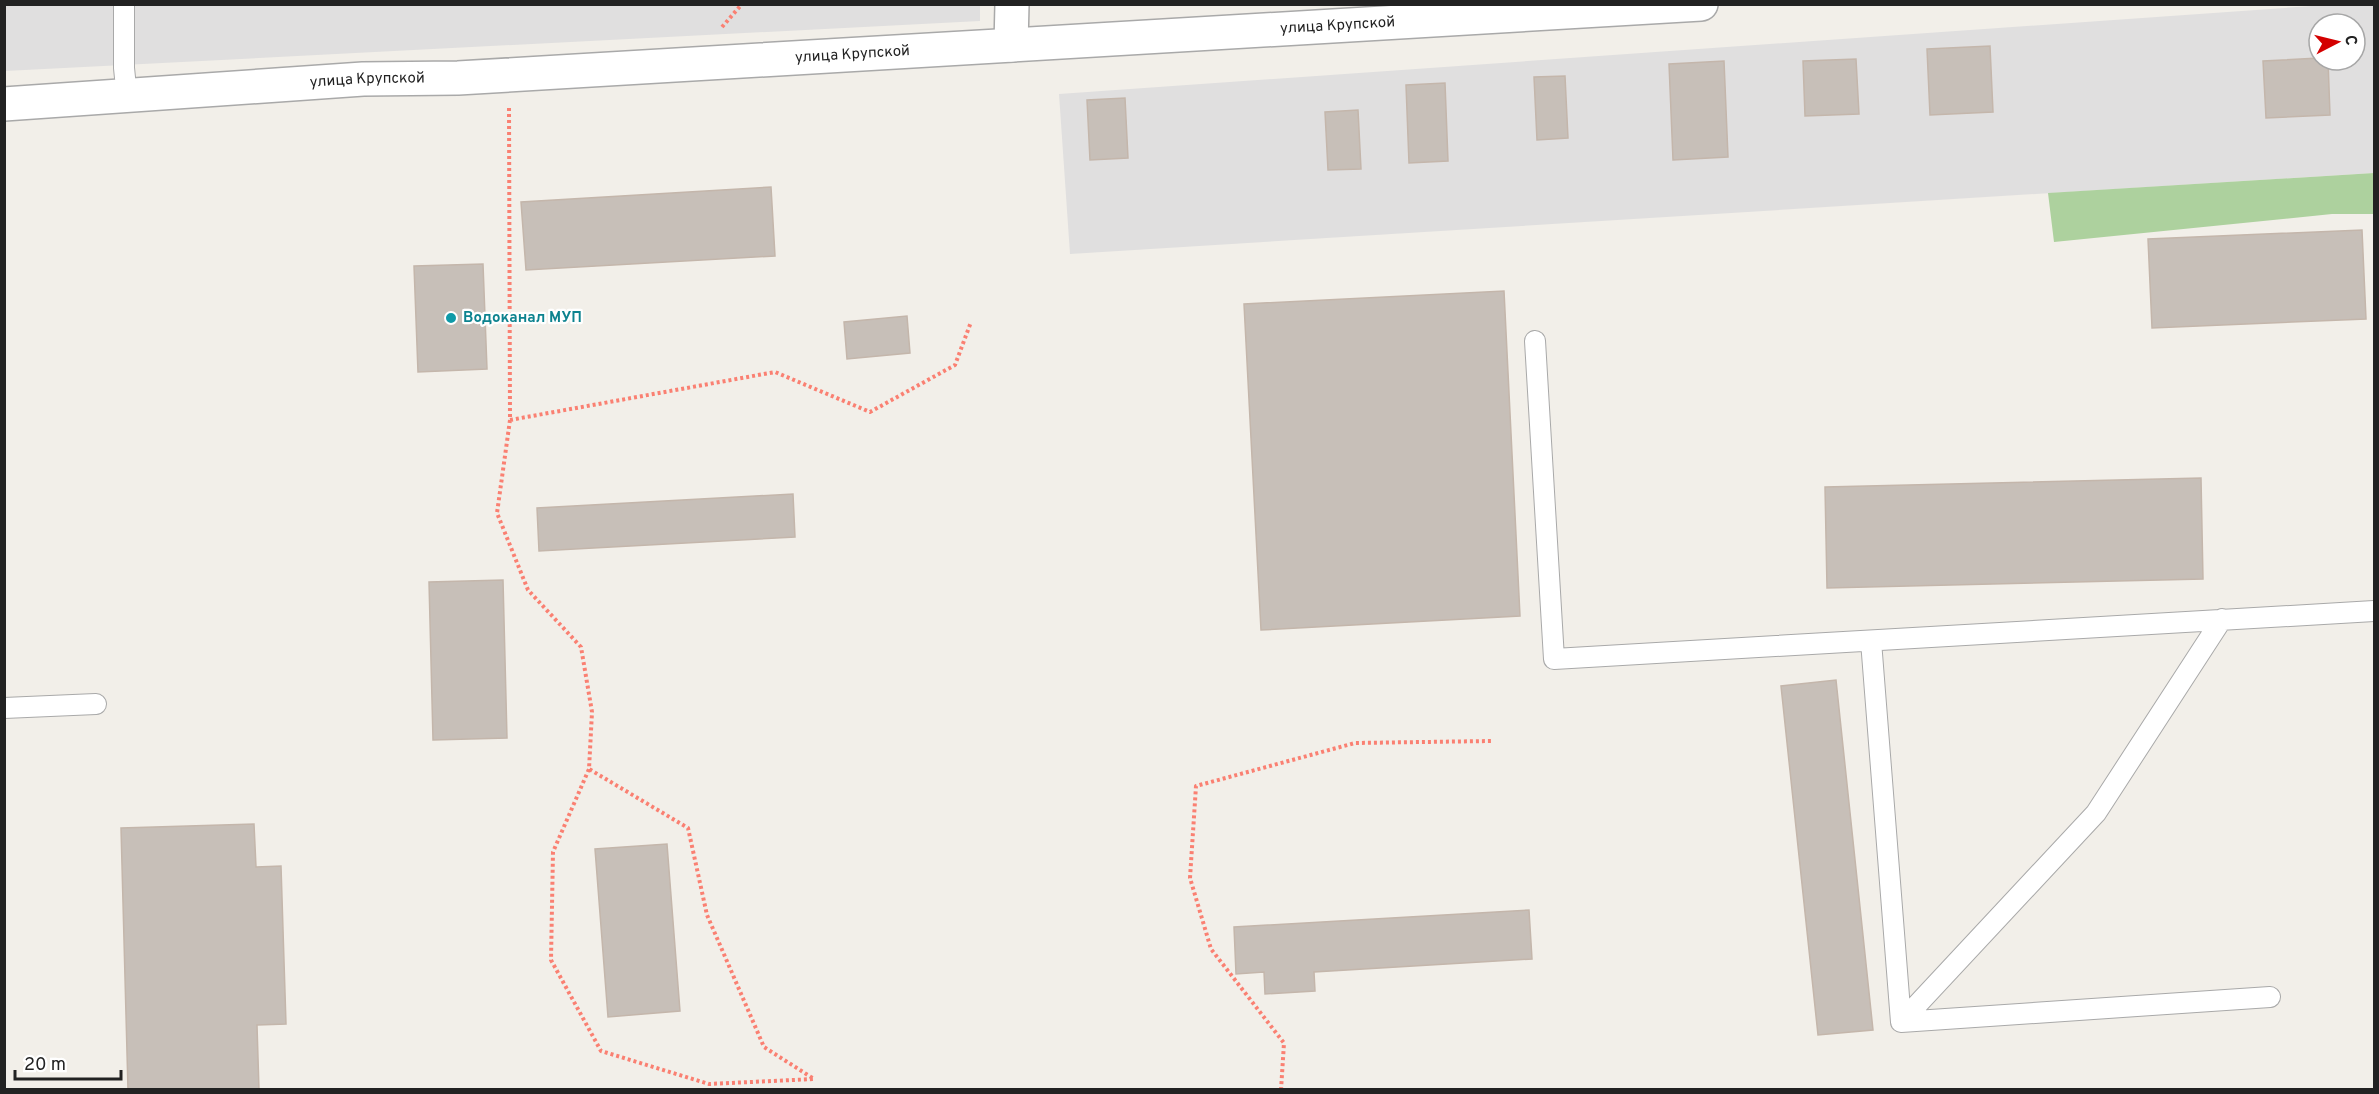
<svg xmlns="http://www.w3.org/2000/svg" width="2379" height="1094" font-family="Overpass,sans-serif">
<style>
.residential{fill:#e0dfdf;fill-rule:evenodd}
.forest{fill:#add19e}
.building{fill:#c7bfb8;stroke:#c4b6ab;stroke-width:1.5}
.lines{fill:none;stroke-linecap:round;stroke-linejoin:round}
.lane-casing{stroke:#a9a9a9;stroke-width:22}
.street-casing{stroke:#a9a9a9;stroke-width:36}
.path{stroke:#fa8072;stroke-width:4;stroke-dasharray:3 3;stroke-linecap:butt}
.lane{stroke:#fff;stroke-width:20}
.street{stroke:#fff;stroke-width:33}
.culture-dot{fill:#0f9aa8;stroke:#fff;stroke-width:2}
.labels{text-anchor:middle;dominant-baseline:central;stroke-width:4.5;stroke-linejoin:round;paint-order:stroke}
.street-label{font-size:15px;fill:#222;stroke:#fff}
.culture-label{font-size:15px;font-weight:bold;fill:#0d838f;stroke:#fff;text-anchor:start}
</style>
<rect width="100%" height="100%" fill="#f2efe9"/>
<path class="residential" d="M5,5H980V21L5,71Z
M2326,5H2374V173L1070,254L1059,94ZM2319,24H2355V60H2319Z"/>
<path class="forest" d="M2374,173V214H2332L2054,242L2048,193Z"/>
<path class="building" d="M1990,46L1993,112L1930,115L1927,49Z
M2319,58L2328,60L2330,115L2266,118L2263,61Z
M1856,59L1859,114L1805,116L1803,61Z
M1724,61L1728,157L1673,160L1669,64Z
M1565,76L1568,138L1537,140L1534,77Z
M1445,83L1448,161L1409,163L1406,85Z
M1125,98L1128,158L1090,160L1087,100Z
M1358,110L1361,169L1328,170L1325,112Z
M771,187L775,256L526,270L521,202Z
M2362,230L2366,319L2152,328L2148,239Z
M483,264L487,369L418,372L414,266Z
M1504,291L1520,616L1261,630L1244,304Z
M907,316L910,353L847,359L844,322Z
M2201,478L2203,579L1827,588L1825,487Z
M793,494L795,537L539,551L537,508Z
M503,580L507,738L433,740L429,582Z
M1836,680L1873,1030L1818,1035L1781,686Z
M254,824L256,867L281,866L286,1024L257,1025L259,1090H128L121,828Z
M667,844L680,1011L608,1017L595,849Z
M1529,910L1532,959L1314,972L1315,991L1265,994L1264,972L1236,974L1234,927Z"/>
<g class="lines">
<defs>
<path id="lane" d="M124,4V68L127,97
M1535,341L1554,659L2374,611
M2222,619L2096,813L1901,1022L2270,997
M1871,641L1901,1022
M4,708L96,704"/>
<g id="street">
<path d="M1011,45L1012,4"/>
<path id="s1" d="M4,104L363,79L458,78L1701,4"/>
</g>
</defs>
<use href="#lane" class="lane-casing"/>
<use href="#street" class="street-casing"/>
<path class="path" d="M722,27L742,4
M509,108L510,420L775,372L870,412L955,365L971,322
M510,420L497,513L528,590L581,647L592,712L589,769L553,852L551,960L601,1051L709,1084L814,1079L764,1047L707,915L688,828L589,769
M1281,1090L1284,1043L1211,949L1190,878L1196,786L1355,743L1491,741"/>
<use href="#lane" class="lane"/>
<use href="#street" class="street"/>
</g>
<circle class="culture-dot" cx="451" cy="318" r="6"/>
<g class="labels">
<g class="street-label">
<text stroke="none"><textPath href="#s1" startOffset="1336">улица Крупской</textPath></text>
<text stroke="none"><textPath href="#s1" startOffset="850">улица Крупской</textPath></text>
<text stroke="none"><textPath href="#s1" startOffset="364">улица Крупской</textPath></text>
</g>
<g class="culture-label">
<text x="463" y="318">Водоканал МУП</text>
</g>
</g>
<rect width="2379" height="1094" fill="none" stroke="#222222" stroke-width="12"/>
<g transform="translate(2337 42) rotate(83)"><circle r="28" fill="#ffffff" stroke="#a7a7a7" stroke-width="1.5"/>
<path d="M0-4.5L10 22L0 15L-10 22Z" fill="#d40000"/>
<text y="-9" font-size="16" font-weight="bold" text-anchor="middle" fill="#222222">С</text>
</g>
<path d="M15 1070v9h106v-9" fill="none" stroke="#222222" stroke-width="3"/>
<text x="24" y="1070" font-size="18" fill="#222222" stroke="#ffffff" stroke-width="4.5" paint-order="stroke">20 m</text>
</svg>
